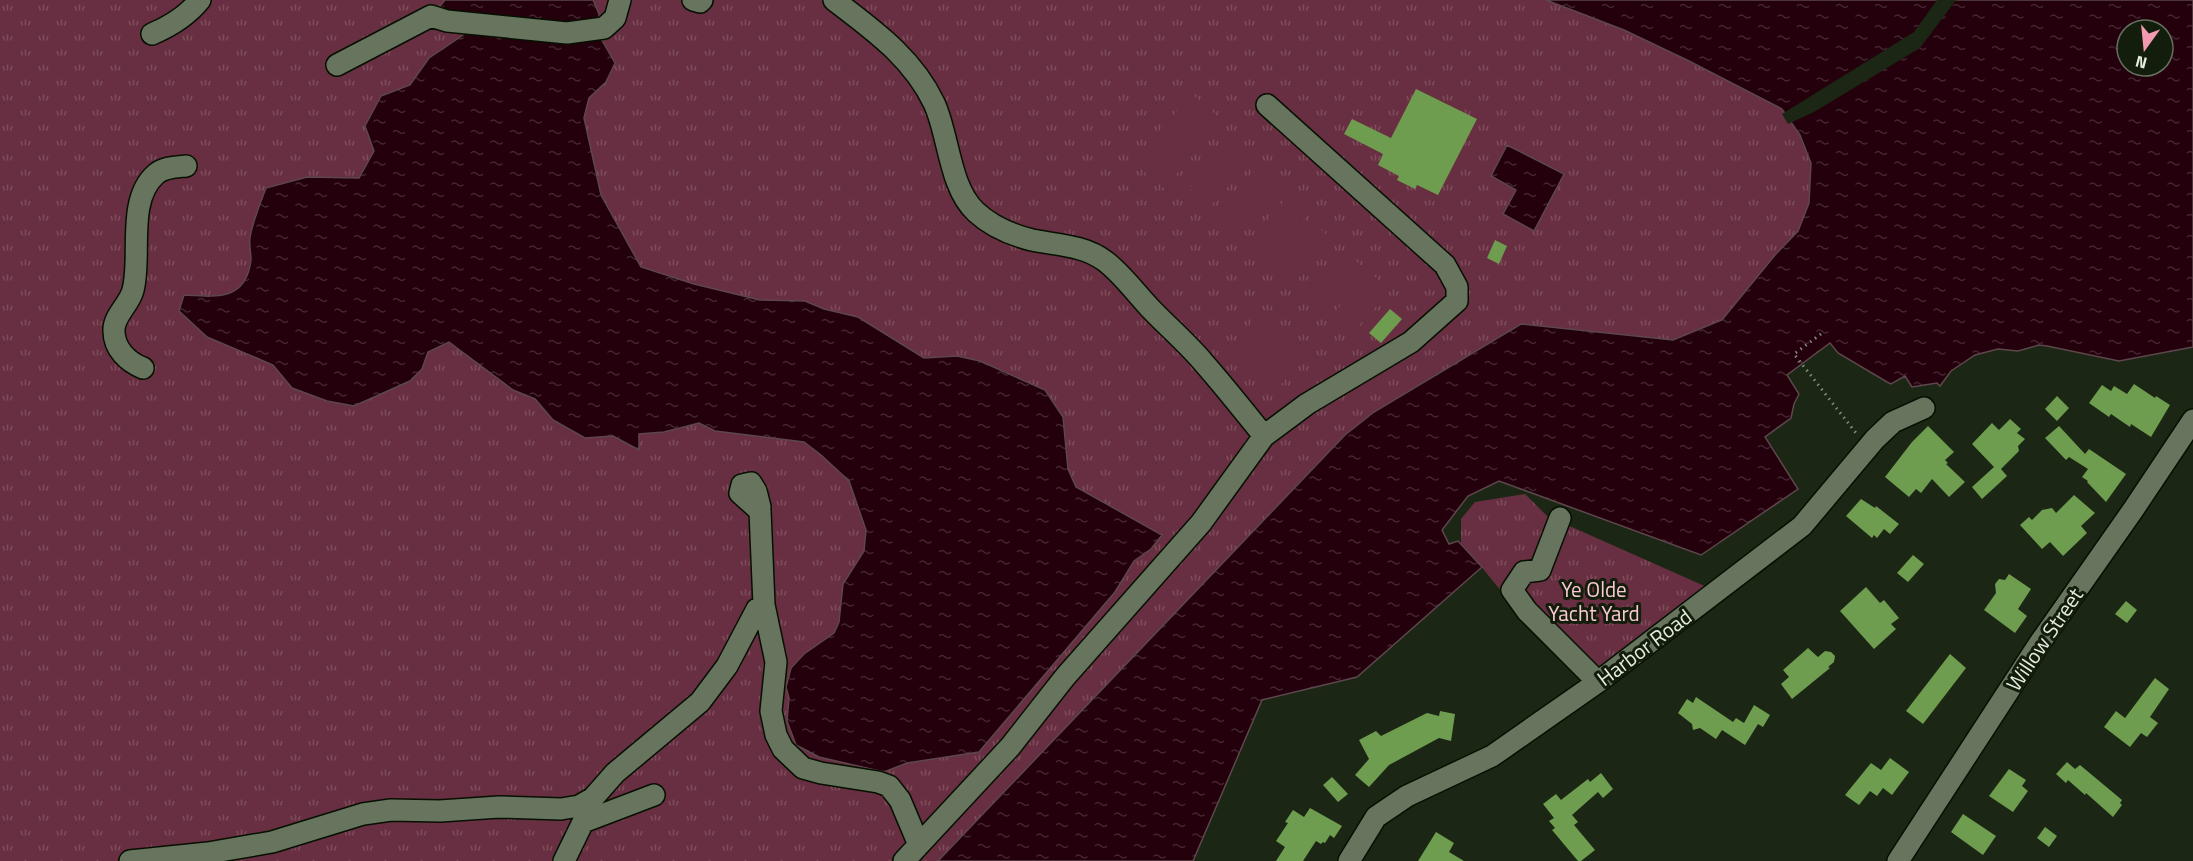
<svg xmlns="http://www.w3.org/2000/svg" width="2193" height="861" font-family="'Titillium Web',sans-serif">
<style>
.grass{fill:url(#grass-tufts)}
.garden{fill:#672f41}
.water{fill:url(#water-ripples);stroke:#5d474c;stroke-width:1.5;fill-rule:evenodd}
.pier{fill:#1b2714}
.building{fill:#6f9d4f}
.lines{fill:none;stroke-linecap:round;stroke-linejoin:round}
.minor-casing{stroke:#061001;stroke-width:24}
.path{stroke:#828c7c;stroke-width:3;stroke-dasharray:1.5 4.5;stroke-linecap:butt}
.minor{stroke:#67755f;stroke-width:21}
.labels{text-anchor:middle;dominant-baseline:central;stroke-width:6;stroke-linejoin:round;paint-order:stroke}
.park-label{font-size:21px;fill:#fcc9d6;stroke:#121d0b}
.street-label{font-size:21px;fill:#e5ede0;stroke:#121d0b}
</style>
<defs>
<pattern id="grass-tufts" width="24" height="20" patternUnits="userSpaceOnUse" patternTransform="scale(1.5)"><rect width="24" height="20" fill="#672f41"/><path d="M3 7l-1-3M5 7V3M7 7l1-3M15 17l-1-3M17 17v-4M19 17l1-3" fill="none" stroke="#7d4d5c"/></pattern>
<pattern id="water-ripples" width="26" height="14" patternUnits="userSpaceOnUse" patternTransform="scale(1.5)"><rect width="26" height="14" fill="#23000c"/><path d="M2 4q2-2 4 0t4 0M15 11q2-2 4 0t4 0" fill="none" stroke="#43262f"/></pattern>
</defs>
<rect width="100%" height="100%" fill="#1b2714"/>
<path class="grass" d="M0,0H1546L1624,30L1689,61L1782,109L1800,135L1811,163L1809,203L1798,231L1775,255L1722,320L1673,340L1521,324L1374,412L1345,435L938,861H0Z
M1525,494L1547,516L1709,588L1591,679L1506,597L1475,559L1461,544V519L1475,502Z"/>
<path class="garden" d="M1192,94L1223,121L1164,188L1133,161Z
M1228,146L1249,164L1210,206L1190,188Z
M1255,170L1275,188L1237,230L1217,212Z
M1287,198L1307,216L1269,259L1249,241Z
M1312,222L1332,240L1294,282L1274,264Z
M1344,250L1364,268L1326,310L1306,292Z
M1370,272L1390,291L1352,333L1332,315Z
M1263,310L1283,328L1245,370L1225,353Z
M1290,334L1310,352L1272,394L1252,377Z"/>
<path class="water" d="M445,0H593L599,14V35L615,63L606,82L589,98L584,118L601,195L641,267L694,284L760,300L805,301L824,309L858,317L924,358L957,356L980,361L1045,390L1063,417L1068,469L1076,487L1162,535L1151,549L1134,561L1115,592L979,752L907,763L884,772L819,757L796,745L787,721L789,698L786,687L791,668L804,654L834,633L839,622L843,584L864,551L866,530L849,481L821,455L804,442L715,431L699,423L664,432L639,434V450L613,436L585,438L553,420L535,399L513,390L449,342L428,352L422,369L410,381L354,406L327,401L292,388L273,365L207,337L179,311L184,295C217,297 246,301 251,260C251,253 249,245 250,237C253,221 260,204 266,188L307,177L359,178L374,151L365,126L381,96L410,85L429,58L463,35L453,20L440,6Z
M1546,0H2193V347L2119,361L2047,346L2039,345L2018,351L1998,349L1975,355L1951,371L1940,386L1937,383L1912,387L1905,376L1891,384L1887,382L1838,353L1830,343L1787,375L1799,394L1794,404L1791,418L1765,437L1798,489L1701,555L1499,481L1468,496L1442,530L1449,544L1458,541L1482,567L1357,677L1262,700L1193,861H938L1345,435L1374,412L1521,324L1673,340L1722,320L1775,255L1798,231L1809,203L1811,163L1800,135L1782,109L1689,61L1624,30ZM2127,30H2163V66H2127Z
M1507,145L1564,174L1534,231L1503,214L1516,190L1491,176Z"/>
<path class="pier" d="M1937,0H1956L1920,48L1814,112L1788,124L1782,114L1914,32Z"/>
<path class="building" d="M1416,89L1477,119L1438,195L1417,185L1415,189L1397,180L1399,176L1378,165L1383,154L1344,134L1352,119L1391,138Z
M1495,240L1507,246L1499,264L1487,258Z
M1390,309L1402,319L1381,343L1369,333Z
M2134,384L2155,398L2156,396L2170,405L2151,437L2131,424L2130,427L2111,414L2109,417L2089,403L2102,385L2111,391L2114,386L2127,394Z
M2057,396L2069,408L2057,421L2045,409Z
M2010,419L2021,429L2017,433L2025,439L2018,446L2019,451L2001,469L2007,476L1982,499L1972,487L1994,467L1972,444L1992,423L1999,430Z
M1928,426L1954,452L1945,460L1948,463L1946,464L1965,482L1949,497L1932,479L1921,493L1916,489L1909,497L1885,477L1912,442Z
M2059,426L2085,454L2089,449L2126,474L2106,502L2087,482L2088,481L2082,477L2088,469L2069,457L2066,460L2045,438Z
M2074,495L2095,513L2081,526L2087,533L2063,556L2050,542L2042,549L2020,525L2029,517L2032,520L2042,510L2052,508L2056,513Z
M1861,499L1875,508L1876,506L1899,524L1890,534L1884,529L1877,538L1874,535L1872,538L1846,516Z
M1913,555L1924,564L1908,582L1897,573Z
M2009,574L2031,589L2018,609L2027,616L2015,633L1984,610L1996,593L1995,584L1999,579L2005,580Z
M1866,587L1880,603L1884,600L1899,618L1891,624L1896,629L1874,649L1840,611Z
M2126,601L2137,610L2127,623L2115,614Z
M1808,648L1818,657L1825,651L1831,652L1835,656L1834,662L1828,667L1830,668L1792,699L1781,684L1789,677L1783,670Z
M1950,654L1966,668L1923,724L1906,711Z
M2155,678L2169,689L2150,717L2158,723L2147,737L2141,733L2130,747L2104,727L2116,711L2125,718Z
M1696,697L1733,722L1736,718L1744,723L1754,705L1770,715L1763,727L1758,724L1745,745L1722,730L1716,739L1700,728L1693,730L1692,724L1678,713L1687,699L1693,703Z
M1440,711L1455,714L1451,741L1439,738L1389,765L1369,787L1355,775L1369,759L1359,740L1376,731L1381,736L1427,713L1439,716Z
M1890,758L1909,772L1892,795L1883,788L1877,796L1870,791L1859,805L1845,795L1871,763L1881,770Z
M2067,762L2075,769L2080,765L2122,800L2120,803L2122,805L2113,817L2086,793L2085,795L2068,780L2066,783L2056,774Z
M2009,769L2026,780L2022,786L2028,791L2013,812L1989,796Z
M1601,773L1613,789L1603,798L1598,792L1572,815L1578,822L1574,825L1595,850L1581,861H1578L1552,830L1555,828L1549,821L1554,818L1543,804L1556,794L1561,800L1588,779L1590,782Z
M1332,777L1348,794L1338,802L1323,785Z
M1310,808L1342,826L1334,838L1330,835L1325,843L1323,842L1321,844L1316,841L1303,861H1276L1285,847L1276,841L1288,823L1285,822L1293,810L1304,817Z
M1963,814L1996,836L1983,855L1951,832Z
M2045,827L2057,836L2049,847L2037,838Z
M1436,832L1454,843L1449,852L1464,861H1418Z"/>
<g class="lines">
<defs>
<path id="minor" d="M693,0L700,2L702,0
M834,0C873,30 912,57 934,103C949,135 949,187 976,212C991,226 1012,235 1032,240C1057,245 1084,245 1105,261C1121,273 1135,292 1149,307C1167,326 1187,343 1203,362C1224,386 1244,411 1264,436
M152,34C171,26 187,16 200,0
M337,65L431,16L447,21L567,33L604,28L615,18L620,0
M143,368C128,362 114,349 114,331C113,316 130,304 133,290C142,257 126,200 156,174C164,167 176,167 186,166
M760,507L756,491L751,483L742,485L740,493L760,511L764,605L776,662L771,711L776,735L783,749L803,768L821,773L878,782L889,786L900,800L919,845
M1560,518L1540,570L1524,572L1512,590L1527,611L1598,682
M654,795L583,822L593,798L615,773L700,702L727,666L757,609L764,605
M130,861L208,853L272,842L363,814L391,810L440,811L499,807L561,809L579,806L593,798
M564,861L583,822
M904,861L1010,747L1065,677L1201,523L1264,436L1307,404L1411,342L1457,301V287L1445,265L1267,105
M1349,861L1376,817L1407,796L1492,756L1598,682L1802,526L1875,439L1893,422L1924,408
M1898,861L2039,644L2133,510L2193,420"/>
</defs>
<use href="#minor" class="minor-casing"/>
<path class="path" d="M1821,334L1794,354L1856,433"/>
<use href="#minor" class="minor"/>
</g>
<g class="labels">
<g class="park-label">
<text x="1594" y="589">Ye Olde<tspan x="1594" dy="24">Yacht Yard</tspan></text>
</g>
<g class="street-label">
<text transform="translate(2044 639) rotate(-56)">Willow Street</text>
<text transform="translate(1644 647) rotate(-37)">Harbor Road</text>
</g>
</g>
<g transform="translate(2145 48) rotate(195)"><circle r="28" fill="#121d0b" stroke="#667060" stroke-width="1.5"/>
<path d="M0-4.5L10 22L0 15L-10 22Z" fill="#f19ab2"/>
<text y="-9" font-size="16" font-weight="bold" text-anchor="middle" fill="#e5ede0">N</text>
</g>
</svg>
